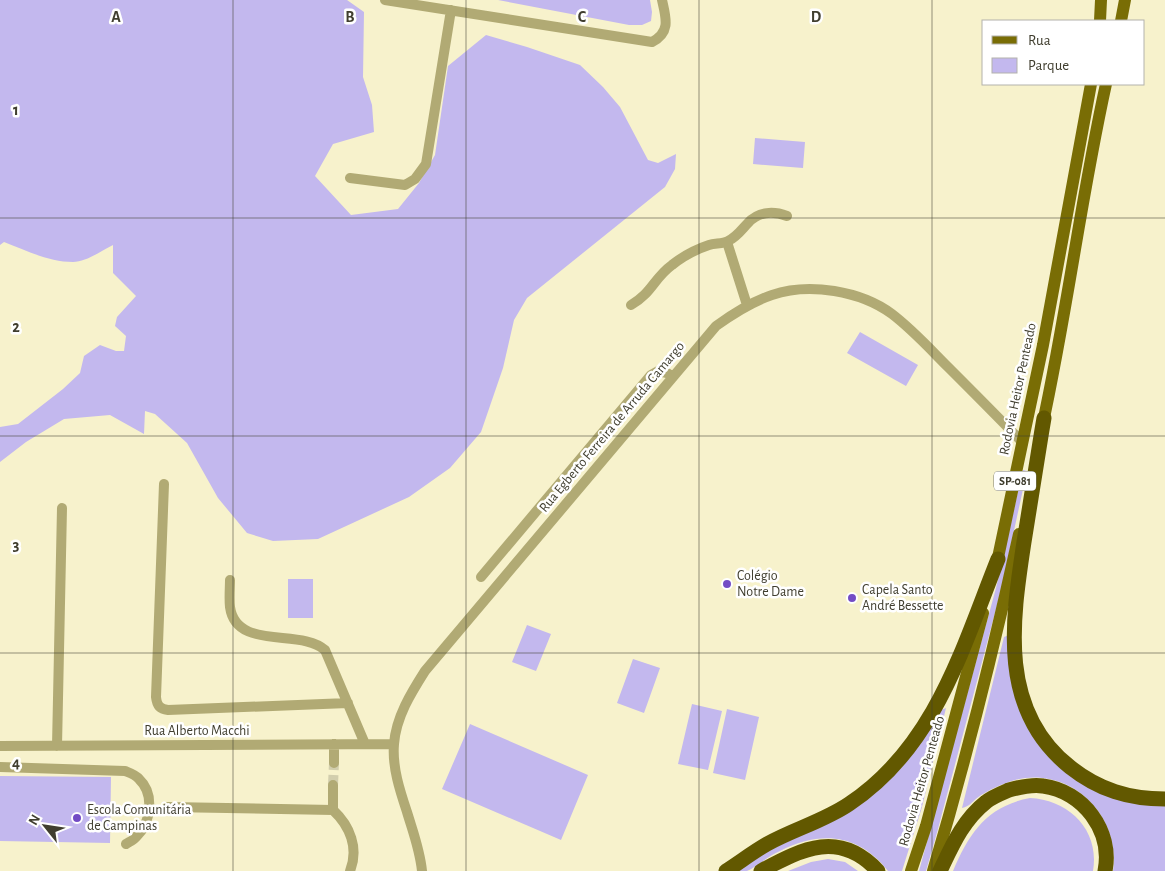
<svg xmlns="http://www.w3.org/2000/svg" width="1165" height="871" font-family="'Alegreya Sans',sans-serif">
<style>
.green{fill:#c3b8ee}
.lines{fill:none;stroke-linecap:round;stroke-linejoin:round}
.minor-tunnel{stroke:#d2cead;stroke-width:10;stroke-dasharray:10 5;stroke-linecap:butt}
.minor{stroke:#b1aa74;stroke-width:10}
.primary{stroke:#796d05;stroke-width:12}
.motorway{stroke:#625800;stroke-width:15}
.grid{fill:none;stroke:#403e2f;stroke-width:1;stroke-opacity:0.55}
.poi-dot{fill:#734cc5;stroke:#fff;stroke-width:2}
.labels{text-anchor:middle;dominant-baseline:central;stroke-width:5;stroke-linejoin:round;paint-order:stroke}
.shield{fill:#fff;stroke:#79786d;stroke-width:1}
.shield-label{font-size:12px;font-weight:bold;fill:#403e2f}
.street-label{font-size:14px;fill:#403e2f;stroke:#fff}
.poi-label{font-size:14px;fill:#403e2f;stroke:#fff;text-anchor:start}
.grid-label{font-size:16px;text-anchor:middle;font-weight:bold;fill:#403e2f;stroke:#fff;stroke-width:5;stroke-linejoin:round;paint-order:stroke}
</style>
<rect width="100%" height="100%" fill="#f7f2cc"/>
<path class="green" d="M0,0H347L364,12L363,77L372,105L374,132L333,144L315,176L351,215L398,209L419,183L435,155L448,66L486,35L527,47L580,65L603,87L620,107L648,160L658,163L676,154L675,169L665,187L527,298L514,320L503,368L481,432L450,468L409,497L318,539L273,541L247,533L218,498L187,443L155,414L145,411L144,434L110,415L64,419L26,442L0,462V427L18,424L63,389L80,373L84,356L100,345L116,351H124L126,336L115,326L117,317L136,296L113,273V245C101,251 86,262 73,262C49,262 25,250 4,242L0,245Z
M498,0H650L652,12L651,21L642,25H629Z
M755,138L805,142L803,168L753,164Z
M860,332L918,365L906,386L847,353Z
M1023,470L1027,471L1001,590L938,829L926,871H919L996,588Z
M288,579H313V618H288Z
M527,625L551,634L536,671L512,662Z
M1009,635V658L1062,767L1165,805V871H1113C1121,816 1071,766 1015,780C1002,784 988,790 977,798C971,803 970,806 962,808L1004,637Z
M633,659L660,668L644,713L617,703Z
M692,704L722,711L708,770L678,764Z
M946,708L922,807L902,871H888C859,834 821,830 780,851C770,855 756,867 747,871C744,871 739,871 735,871L756,857L841,816L941,710Z
M727,709L759,717L745,780L713,773Z
M470,724L588,775L561,840L442,789Z
M0,776L111,777L110,843L0,841Z
M1030,798C1069,800 1100,830 1093,871H953C969,833 987,806 1030,798Z
M828,859L845,862L858,871H788L811,862Z"/>
<g class="lines">
<path class="minor-tunnel" d="M333,785L334,763"/>
<path class="minor" d="M385,0L652,42C671,32 666,18 662,0
M350,178L405,185L415,179L426,164L451,10
M727,242L747,305
M631,305C652,293 654,278 672,265C682,257 697,249 709,245C715,243 723,244 728,241C737,237 742,229 748,223C759,211 774,211 787,216
M164,484L156,697C157,706 160,709 168,710L348,703
M481,577L651,375L658,371L667,373L673,377
M230,580C230,588 229,598 230,607C236,651 301,628 325,650L365,744
M334,744V763
M0,746L394,744
M57,746L62,508
M0,767L125,771C130,773 136,775 139,779C155,794 151,823 136,837C134,840 129,842 126,844
M333,785V810C350,826 359,848 350,871
M168,807L333,810
M422,871C420,850 413,832 407,812C400,791 392,767 394,744C396,717 411,693 425,671L716,326C734,313 751,302 772,295C809,282 861,291 892,314C913,330 930,349 948,367C973,392 998,417 1023,443"/>
<path class="primary" d="M1100,21L1101,0
M1121,21L1125,0
M1042,427C1067,313 1081,197 1106,84
M996,567L1043,345L1091,84
M911,871L926,826L983,613
M933,871C966,760 994,648 1019,534"/>
<path class="motorway" d="M1044,418C1037,459 1031,500 1024,542C1012,621 998,710 1070,767C1099,790 1129,799 1165,799
M726,871C740,862 753,852 767,844C794,829 824,821 849,804C935,747 962,649 998,559
M761,871C803,848 840,830 878,871
M940,871C952,846 963,820 986,802C992,797 1002,793 1009,790C1020,787 1032,784 1043,786C1083,791 1113,831 1105,871"/>
</g>
<path class="grid" d="M233,0V871M466,0V871M699,0V871M932,0V871M0,218H1165M0,436H1165M0,653H1165"/>
<g class="poi-dot">
<circle cx="727" cy="584" r="5"/>
<circle cx="852" cy="598" r="5"/>
<circle cx="77" cy="818" r="5"/>
</g>
<g class="labels">
<rect class="shield" x="994" y="471.5" width="42" height="19" rx="4"/>
<g class="shield-label">
<text x="1015" y="481">SP-081</text>
</g>
<g class="street-label">
<text transform="translate(1018 389) rotate(-78)">Rodovia Heitor Penteado</text>
<text transform="translate(612 427) rotate(-50)">Rua Egberto Ferreira de Arruda Camargo</text>
<text x="197" y="731">Rua Alberto Macchi</text>
<text transform="translate(922 781) rotate(-74)">Rodovia Heitor Penteado</text>
</g>
<g class="poi-label">
<text x="737" y="576">Colégio<tspan x="737" dy="16">Notre Dame</tspan></text>
<text x="862" y="590">Capela Santo<tspan x="862" dy="16">André Bessette</tspan></text>
<text x="87" y="810">Escola Comunitária<tspan x="87" dy="16">de Campinas</tspan></text>
</g>
</g>
<g class="grid-label">
<text x="116" y="22">A</text>
<text x="350" y="22">B</text>
<text x="582" y="22">C</text>
<text x="816" y="22">D</text>
<text x="16" y="115">1</text>
<text x="16" y="332">2</text>
<text x="16" y="550">3</text>
<text x="16" y="768">4</text>
</g>
<rect x="982" y="20" width="162" height="65" fill="#ffffff" stroke="#b3b2ac"/>
<rect x="992" y="36" width="25" height="8" fill="#796d05" stroke="#b3b2ac"/>
<text x="1028" y="45" font-size="15" fill="#403e2f">Rua</text>
<rect x="992" y="58" width="25" height="15" fill="#c3b8ee" stroke="#b3b2ac"/>
<text x="1028" y="70" font-size="15" fill="#403e2f">Parque</text>
<g transform="translate(45 826) rotate(300)" stroke="#ffffff" stroke-width="4" paint-order="stroke">
<path d="M0-4L9 19L0 12L-9 19Z" fill="#403e2f"/>
<text y="-8" font-size="14" font-weight="bold" text-anchor="middle" fill="#403e2f">N</text>
</g>
</svg>
